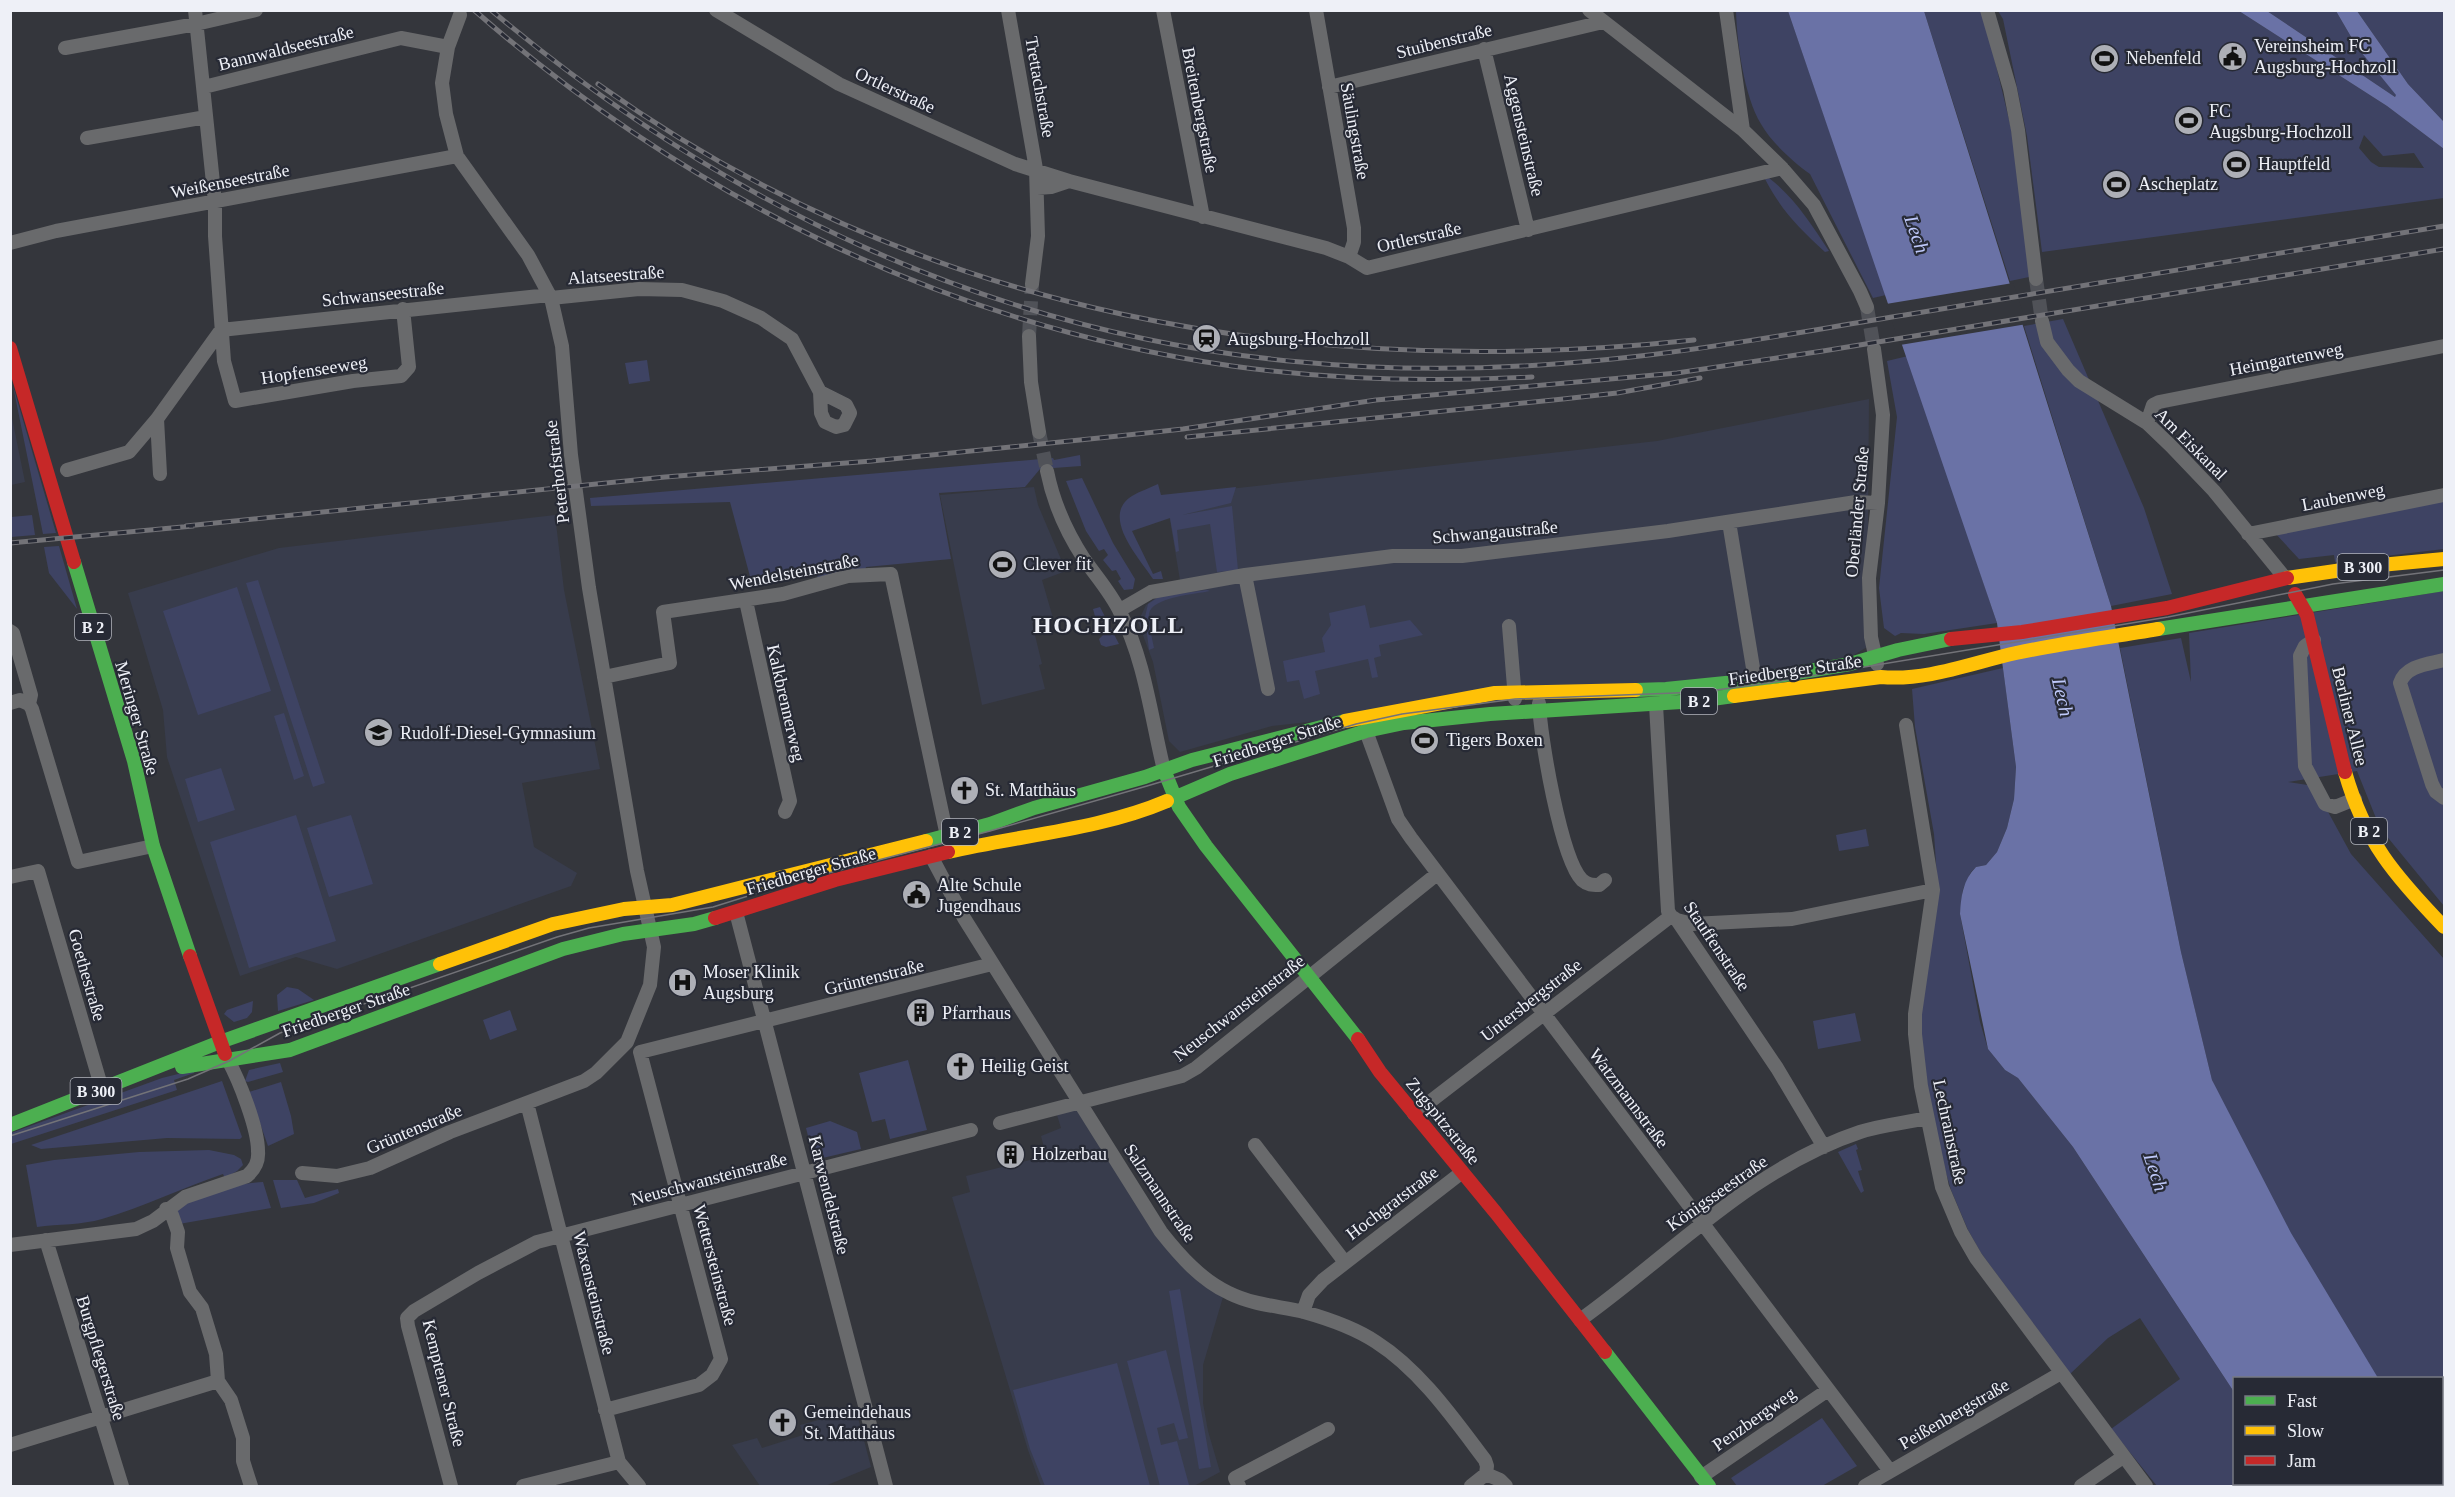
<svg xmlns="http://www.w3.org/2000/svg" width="2455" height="1497" font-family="'Times New Roman',serif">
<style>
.built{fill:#383c4c}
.green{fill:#3e4363;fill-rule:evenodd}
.water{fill:#6a72a6}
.pier{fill:#34363c}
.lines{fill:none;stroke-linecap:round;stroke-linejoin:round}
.street-tunnel{stroke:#505258;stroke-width:14;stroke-dasharray:14 7;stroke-linecap:butt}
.street{stroke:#696a6c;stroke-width:14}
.fast{stroke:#4caf50;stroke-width:14}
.slow{stroke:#ffc107;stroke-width:14}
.jam{stroke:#c62828;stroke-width:14}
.tram{stroke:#737378;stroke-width:1.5}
.rail-casing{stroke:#737378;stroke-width:5}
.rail{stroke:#272a35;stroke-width:3;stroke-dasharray:9;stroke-linecap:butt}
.labels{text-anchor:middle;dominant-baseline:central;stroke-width:4.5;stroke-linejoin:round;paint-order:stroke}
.shield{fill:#272a35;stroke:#b2b5bd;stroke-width:1.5}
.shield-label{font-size:16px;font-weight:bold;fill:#eef0f7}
.street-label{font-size:18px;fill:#eef0f7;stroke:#272a35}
.poi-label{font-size:18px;fill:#eef0f7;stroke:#272a35;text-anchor:start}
.water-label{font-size:20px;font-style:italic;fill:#bfc9fa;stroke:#272a35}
.district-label{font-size:24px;font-weight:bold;letter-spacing:1.5px;fill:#eef0f7;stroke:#272a35}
</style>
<rect width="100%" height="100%" fill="#34363c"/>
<path class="built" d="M1869,399L1867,647L1852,656L1748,674L1272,726L1180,752L1169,741L1153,662L1138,622L1146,605L1158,596L1182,592L1166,496L1657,441Z
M10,408L25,482L11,485H10Z
M1034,487L1038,505L1066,571L1042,580L1053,618L1032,623L1042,664L1039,665L1045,689L982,705L940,495Z
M555,515L564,590L600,769L522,783L534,847L577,873L571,886L337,969L296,957L240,976L167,757L163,710L128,593L279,548Z
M1078,1108L1156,1234L1181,1265L1203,1284L1223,1297L1203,1365V1403L1208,1431L1220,1472L1194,1486H1041L1028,1450L952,1197L970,1192L966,1176L1046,1156L1041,1136L1061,1128L1057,1115Z
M856,1410L871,1467L825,1486H760L732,1445L757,1438L762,1448L803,1435L800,1425Z"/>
<path class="green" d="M1736,11H1788L1886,295L1873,298L1810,174C1793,162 1771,142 1761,124C1744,96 1737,43 1736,11Z
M1924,11H1983L2011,128L2034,276L2010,281Z
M1998,11H2239L2387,106L2444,149V198L2042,252L2027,136L2003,19ZM2364,135L2383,156L2414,153L2424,168L2379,167L2371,162L2359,148Z
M2267,11H2336L2357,47L2397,95L2395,97Z
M2357,11H2444V122L2408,84Z
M1769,178C1794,197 1812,225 1829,251L1825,252C1799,228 1781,210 1765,179Z
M2063,319L2144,508L2172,594L2111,606L2024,326Z
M1908,356L1997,623L1924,634L1901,633L1895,636L1884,628L1879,588L1897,417L1887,361Z
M647,360L650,381L629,384L625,363Z
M13,386L56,533L43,534Z
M1080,455L1081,466L1040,469L1025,487L939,493L951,559L866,567L865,570L816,579L820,572L752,584L730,502L591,506L590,498L1053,458L1054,460Z
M1082,478L1113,543L1135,579L1133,589L1124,590L1118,581L1121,579L1116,570L1112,571L1103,560L1108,555L1104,549L1099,551L1086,531L1066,481Z
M1158,484L1161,495L1236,487L1231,503L1182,515L1232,506L1238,570L1217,572L1210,524L1177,530L1179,551L1176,552L1170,518L1132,531L1153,574L1161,571L1163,579H1153C1139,558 1100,516 1132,496C1140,491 1150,488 1158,484Z
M2444,496V549L2335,562L2334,555L2299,559L2275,533Z
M32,515L35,535L11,537V517Z
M59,546L77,609L49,573L44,547Z
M258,580L325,783L313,787L246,583Z
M237,587L271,691L198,715L163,611Z
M1207,590L1210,591C1197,594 1151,597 1149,614C1148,624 1152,637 1154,648L1149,650L1145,617L1148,604L1160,596Z
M2444,591V906L2380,828L2357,771L2288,782L2314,786L2351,854L2444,959V1486L2442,1484V1378H2368L2263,1212L2212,1080L2181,952L2120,648L2181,638L2191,682L2189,633Z
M1365,605L1370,628L1410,620L1423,635L1379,645L1381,656L1374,658L1378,677L1372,678L1368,659L1315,671L1320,694L1304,699L1299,680L1287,682L1283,661L1325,652L1322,638L1331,625L1329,613Z
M1100,607L1119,644L1106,647L1101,645L1099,639L1106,632V626L1102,621L1096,620L1093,609Z
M2003,668L2016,767L2014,799L2007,828L1997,852L1986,865L1976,867L1971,872L1963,889L1960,914L1980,1022L1988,1049L2005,1070L2018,1078L2073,1147L2234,1392V1484H2295L2297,1486H2157L2111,1429L2180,1379L2140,1318L2108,1338L2070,1374L1981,1253L1968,1230L1951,1190L1943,1163L1929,1099L1920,1024L1938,892L1934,834L1915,727L1912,689Z
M284,713L304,776L294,780L274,716Z
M221,768L235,810L198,822L185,779Z
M296,815L336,941L249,968L210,842Z
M351,815L373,884L329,897L307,828Z
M1866,829L1869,846L1839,851L1836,835Z
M287,987L298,989L314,1000L278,1011L277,995Z
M253,1001L252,1012L247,1018L234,1022L224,1014L227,1010Z
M510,1010L517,1030L490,1040L483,1020Z
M1855,1013L1861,1041L1818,1049L1813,1021Z
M908,1060L927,1130L890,1139L885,1119L872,1122L859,1073Z
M280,1063L283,1072L248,1082L245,1081L249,1070Z
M194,1070V1073L174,1080L177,1090L11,1144V1133L162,1078Z
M222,1081L242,1137L240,1139L167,1138L41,1149L31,1145Z
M281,1082L291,1116L294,1134L268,1146L249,1092Z
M830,1121L857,1132L861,1149L814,1160L806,1128Z
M1856,1144L1858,1149L1856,1150L1862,1170L1858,1171L1864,1191L1861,1193L1838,1152Z
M209,1150L234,1155L241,1159L243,1165L237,1171L225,1178L223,1174C182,1188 143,1207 102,1219C82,1225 58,1224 37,1227L26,1165L54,1160L139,1152Z
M273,1180H297L305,1198L338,1189L339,1193L314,1203L281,1208Z
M263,1182L271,1208L179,1224L177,1209C200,1193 234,1184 263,1182Z
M1180,1289L1211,1467L1199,1469L1169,1291Z
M1166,1350L1188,1438L1179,1440L1174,1423L1157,1428L1161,1445L1177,1441L1189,1485L1185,1486H1160L1127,1361Z
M1117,1363L1150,1486H1045L1030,1449L1013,1390Z
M1822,1418L1857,1466L1822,1486H1737L1731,1478Z"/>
<path class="water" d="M1788,11H1924L2111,606L2181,952L2212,1080L2291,1233L2378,1378H2234V1392L2073,1147L2018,1078L2005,1070L1988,1049L1960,914C1961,896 1963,880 1976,867L1986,865L1997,852L2007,828L2014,799L2016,767L1997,623Z
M2239,11H2267L2395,97L2396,95L2357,47L2336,11H2357L2408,84L2444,122V149L2387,106Z
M2442,1476L2444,1486H2297L2295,1484H2442Z"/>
<path class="pier" d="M2013,283L2027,324L1900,345L1886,304Z"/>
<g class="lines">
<path class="street-tunnel" d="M2036,279L2042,321
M1867,307L1874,349
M1029,336L1032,284
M1039,432L1047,471"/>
<path class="street" d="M195,10L215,202V236L224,361L235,401L353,381L401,376L409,367L403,309
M716,10L839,84L1015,164L1069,181L1051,187L1037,188
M1008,10L1036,169L1038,236L1032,284
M1163,10L1203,217
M1316,10L1354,228V242L1349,257
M1589,10L1743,130L1782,168L1814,205L1860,291L1867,307
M1726,10L1743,130
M1987,10L2010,89L2018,130L2036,279
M65,48L196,24L256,10
M1484,49L1528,230
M204,87L401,38L448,47
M1329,87L1603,22
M87,138L206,117
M1069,181L1326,248L1349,257L1367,268L1782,168
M10,243L56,231L457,156
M551,298L639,289L682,290L723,301L761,318L792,339L820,392
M2042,321L2047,342L2068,370L2079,381L2147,423L2171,446L2214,491L2285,578
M221,330L549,295
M1029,336L1031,382L1039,432
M1874,349L1883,415L1878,503L1869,578L1871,637L1877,664
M820,392L846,405L850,413L844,425L836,427L825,422L821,413Z
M157,419L160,474
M2147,423L2153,405L2159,402L2444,346
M67,470L129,452L157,419L221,330
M1047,471C1053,501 1067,533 1084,559C1096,576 1111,593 1120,612C1145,661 1151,717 1164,770
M1729,522L1755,680
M2248,534L2444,495
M1245,575L1268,689
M746,601L790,801L785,812
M1120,610L1151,592L1245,575L1393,556H1462L1668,531L1856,502L1878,503
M1509,626L1515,699
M10,631L13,633L31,695L29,704
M2314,640L2305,646L2300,656L2305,766L2325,804L2335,807L2355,799
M2444,660C2429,664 2406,665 2400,683L2432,784L2436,792L2444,798
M604,677L670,663L663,612L783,594L848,576L891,574L947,836
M10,703L20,700L29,704L32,709L78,862L153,846
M1539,703C1540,736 1561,859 1582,880C1588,885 1592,885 1599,885L1605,880
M1656,705L1668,911L1671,916L1677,920L1777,1068L1824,1147
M1906,725L1933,890L1915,1014V1034L1921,1086L1942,1187L1961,1232L1976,1258L2146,1486
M1366,731L1398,819L1411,838L1890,1471
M931,856L964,918L1161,1232C1180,1256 1201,1280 1229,1293C1253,1305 1279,1306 1304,1312C1329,1319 1355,1328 1376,1342C1420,1370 1454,1419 1485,1460L1487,1466L1486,1474L1500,1480L1506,1486
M10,877L38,871L102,1089
M736,912L886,1486
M1677,920L1692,924L1792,919L1933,890
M640,1052L992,964
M527,1103L619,1462L639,1486
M1414,1114L1671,916
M1000,1123L1182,1076L1196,1068L1437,874
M1255,1145L1344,1261
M302,1173L337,1176L370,1168L450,1132L584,1081L596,1073L627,1042L650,985L654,947L637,871L589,588L571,455L562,346L551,298L528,255L457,156L446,114L442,83L448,47L460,15
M166,1209L172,1215L178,1232L177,1248L190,1292L202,1308L216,1354L218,1381L231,1400L243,1438V1461L251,1486
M46,1240L122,1486
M10,1245L136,1229L153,1221L185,1197L247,1176C255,1169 259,1162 258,1151C258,1128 239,1080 228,1060
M1303,1312L1309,1295L1323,1280L1461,1173
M1580,1320C1671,1255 1751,1168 1860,1132C1881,1125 1905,1123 1927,1118
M605,1410L699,1385L712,1375L721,1359L640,1052
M10,1445L218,1381
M1701,1477L1828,1390
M451,1486L408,1326L407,1318L414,1311L478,1273L537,1242L971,1130
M523,1486L619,1462
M1239,1486L1235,1478L1328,1429
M1471,1486L1486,1474
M1865,1486L2061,1373
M2081,1486L2123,1457"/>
<path class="fast" d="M74,562L134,761L153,846L190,956
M2158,629L2444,584
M1636,690L1666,689L1755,680L1850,664L1898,650L1951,639
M1164,770L1179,807L1206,846L1358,1039
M1167,801L1230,774L1366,731L1404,723L1490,714L1697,701L1734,696
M926,841L990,824L1034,808L1145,777L1192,760L1345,721
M182,1067L290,1050L563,949L623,934L694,924L715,918
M10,1125L220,1042L440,964
M1605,1352L1709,1486"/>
<path class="slow" d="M2287,578L2370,566L2444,559
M1734,696L1881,677C1928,681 1971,663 2016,653C2063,643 2111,637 2158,629
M1345,721L1495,693L1636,690
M2345,772C2365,842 2395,876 2444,927
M948,852C1020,835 1099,830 1167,801
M440,964L553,924L624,909L672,905L926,841"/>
<path class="jam" d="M10,348L74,562
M2295,594L2307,615L2345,772
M1951,639L2022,632L2167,608L2287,578
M715,918L835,880L948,852
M190,956L225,1054
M1358,1039L1380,1072L1496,1213L1605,1352"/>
<path class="tram" d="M10,1136L188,1079L229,1061L280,1033L557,937L589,928L713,907L786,884L990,831L1147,786L1356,724L1402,714L1515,699L1701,692L1761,684L2168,617L2333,584L2444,570"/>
<defs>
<path id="rail" d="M474,10C687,197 951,326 1232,366C1331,380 1432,382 1532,377
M491,10C724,206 996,335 1301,362C1414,373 1528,369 1640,356C1729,346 1817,329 1905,315C2085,285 2265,256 2444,226
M598,84C921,315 1305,381 1694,340
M1187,437L1563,399L1617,393L1700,378
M186,526L665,477L872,461L1109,437L1183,429L1376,400L1677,373L1823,351L2444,249
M10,543L193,526"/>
</defs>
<use href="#rail" class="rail-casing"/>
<use href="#rail" class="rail"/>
</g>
<defs>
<symbol id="civic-disc" viewBox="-11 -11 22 22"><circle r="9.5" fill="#adafb6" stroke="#272a35"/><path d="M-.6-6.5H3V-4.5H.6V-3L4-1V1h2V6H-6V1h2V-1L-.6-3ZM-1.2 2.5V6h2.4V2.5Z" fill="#111"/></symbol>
<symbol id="stadium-disc" viewBox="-11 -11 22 22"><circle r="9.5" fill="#adafb6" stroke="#272a35"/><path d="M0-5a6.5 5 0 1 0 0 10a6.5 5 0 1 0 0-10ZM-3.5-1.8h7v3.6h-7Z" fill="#111"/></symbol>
<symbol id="station-disc" viewBox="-11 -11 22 22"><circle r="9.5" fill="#adafb6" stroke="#272a35"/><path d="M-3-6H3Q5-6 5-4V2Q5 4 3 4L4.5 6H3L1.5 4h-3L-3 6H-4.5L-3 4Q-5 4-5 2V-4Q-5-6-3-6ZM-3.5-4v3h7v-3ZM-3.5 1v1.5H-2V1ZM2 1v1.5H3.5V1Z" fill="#111"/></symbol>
<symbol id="school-disc" viewBox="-11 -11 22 22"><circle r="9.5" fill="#adafb6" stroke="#272a35"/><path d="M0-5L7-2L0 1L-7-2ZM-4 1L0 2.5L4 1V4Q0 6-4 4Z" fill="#111"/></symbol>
<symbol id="church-disc" viewBox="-11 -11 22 22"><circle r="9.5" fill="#adafb6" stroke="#272a35"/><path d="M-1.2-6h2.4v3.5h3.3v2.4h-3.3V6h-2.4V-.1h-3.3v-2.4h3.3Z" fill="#111"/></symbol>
<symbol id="hospital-disc" viewBox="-11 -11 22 22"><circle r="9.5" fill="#adafb6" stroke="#272a35"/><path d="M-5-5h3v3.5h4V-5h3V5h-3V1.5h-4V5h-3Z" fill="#111"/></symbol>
<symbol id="building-disc" viewBox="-11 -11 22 22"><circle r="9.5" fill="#adafb6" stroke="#272a35"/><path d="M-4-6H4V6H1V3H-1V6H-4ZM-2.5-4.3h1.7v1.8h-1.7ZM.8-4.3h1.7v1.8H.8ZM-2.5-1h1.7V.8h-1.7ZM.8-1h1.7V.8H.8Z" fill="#111"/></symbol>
</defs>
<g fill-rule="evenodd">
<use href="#civic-disc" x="2216" y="40" width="33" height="33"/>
<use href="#stadium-disc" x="2088" y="42" width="33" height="33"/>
<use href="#stadium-disc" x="2172" y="104" width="33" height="33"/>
<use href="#stadium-disc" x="2220" y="148" width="33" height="33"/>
<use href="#stadium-disc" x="2100" y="168" width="33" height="33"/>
<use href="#station-disc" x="1190" y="322" width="33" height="33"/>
<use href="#stadium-disc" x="986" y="548" width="33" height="33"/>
<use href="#school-disc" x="362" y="716" width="33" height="33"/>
<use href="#stadium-disc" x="1408" y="724" width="33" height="33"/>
<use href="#church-disc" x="948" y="774" width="33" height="33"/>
<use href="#civic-disc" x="900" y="878" width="33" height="33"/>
<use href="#hospital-disc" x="666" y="966" width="33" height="33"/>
<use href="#building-disc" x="904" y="996" width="33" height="33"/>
<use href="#church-disc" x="944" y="1050" width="33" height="33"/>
<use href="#building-disc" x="994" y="1138" width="33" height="33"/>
<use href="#church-disc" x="766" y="1406" width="33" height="33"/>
</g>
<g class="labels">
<g class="shield">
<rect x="2337.5" y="554" width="51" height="26" rx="4.5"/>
<rect x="75" y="614" width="36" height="26" rx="4.5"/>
<rect x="1681" y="688" width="36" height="26" rx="4.5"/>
<rect x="2351" y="818" width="36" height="26" rx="4.5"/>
<rect x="942" y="819" width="36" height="26" rx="4.5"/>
<rect x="70.5" y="1078" width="51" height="26" rx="4.5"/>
</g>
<g class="shield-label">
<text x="2363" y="567">B 300</text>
<text x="93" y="627">B 2</text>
<text x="1699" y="701">B 2</text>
<text x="2369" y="831">B 2</text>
<text x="960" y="832">B 2</text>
<text x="96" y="1091">B 300</text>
</g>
<g class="street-label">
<text transform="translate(1444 41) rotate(-14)">Stuibenstraße</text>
<text transform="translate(286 48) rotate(-14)">Bannwaldseestraße</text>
<text transform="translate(1040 87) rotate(80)">Trettachstraße</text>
<text transform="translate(895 90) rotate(25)">Ortlerstraße</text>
<text transform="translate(1200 110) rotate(79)">Breitenbergstraße</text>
<text transform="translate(1355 131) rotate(80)">Säulingstraße</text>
<text transform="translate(1524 135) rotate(77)">Aggensteinstraße</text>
<text transform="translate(230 181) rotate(-11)">Weißenseestraße</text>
<text transform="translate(1419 237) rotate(-13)">Ortlerstraße</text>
<text transform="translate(616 275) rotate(-4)">Alatseestraße</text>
<text transform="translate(383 294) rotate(-6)">Schwanseestraße</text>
<text transform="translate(2286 359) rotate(-11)">Heimgartenweg</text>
<text transform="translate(314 370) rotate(-9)">Hopfenseeweg</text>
<text transform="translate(2191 444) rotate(45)">Am Eiskanal</text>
<text transform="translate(557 472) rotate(-97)">Peterhofstraße</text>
<text transform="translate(2343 497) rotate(-11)">Laubenweg</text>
<text transform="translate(1857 512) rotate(-85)">Oberländer Straße</text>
<text transform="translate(1495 532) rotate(-5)">Schwangaustraße</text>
<text transform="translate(794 572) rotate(-11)">Wendelsteinstraße</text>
<text transform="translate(1795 670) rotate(-8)">Friedberger Straße</text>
<text transform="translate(786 703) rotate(77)">Kalkbrennerweg</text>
<text transform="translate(2350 716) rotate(76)">Berliner Allee</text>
<text transform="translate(137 718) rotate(74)">Meringer Straße</text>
<text transform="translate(1277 741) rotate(-18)">Friedberger Straße</text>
<text transform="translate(811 871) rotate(-16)">Friedberger Straße</text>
<text transform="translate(1717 946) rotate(56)">Stauffenstraße</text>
<text transform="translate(87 975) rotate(74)">Goethestraße</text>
<text transform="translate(874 977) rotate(-14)">Grüntenstraße</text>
<text transform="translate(1531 1000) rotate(-38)">Untersbergstraße</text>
<text transform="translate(1239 1008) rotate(-38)">Neuschwansteinstraße</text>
<text transform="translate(346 1010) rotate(-19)">Friedberger Straße</text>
<text transform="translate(1629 1098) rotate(53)">Watzmannstraße</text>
<text transform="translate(1443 1121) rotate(51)">Zugspitzstraße</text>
<text transform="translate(414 1129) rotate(-23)">Grüntenstraße</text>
<text transform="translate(1950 1132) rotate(78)">Lechrainstraße</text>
<text transform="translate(709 1179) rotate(-15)">Neuschwansteinstraße</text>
<text transform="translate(1160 1193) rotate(56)">Salzmannstraße</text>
<text transform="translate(1717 1193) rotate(-35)">Königsseestraße</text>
<text transform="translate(829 1195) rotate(76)">Karwendelstraße</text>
<text transform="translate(1392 1203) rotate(-37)">Hochgratstraße</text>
<text transform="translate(715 1265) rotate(75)">Wettersteinstraße</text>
<text transform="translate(594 1293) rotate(76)">Waxensteinstraße</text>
<text transform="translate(101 1358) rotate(73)">Burgpflegerstraße</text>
<text transform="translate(444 1383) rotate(76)">Kemptener Straße</text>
<text transform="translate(1954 1414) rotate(-30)">Peißenbergstraße</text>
<text transform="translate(1754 1419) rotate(-35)">Penzbergweg</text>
</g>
<g class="poi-label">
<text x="2254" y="46">Vereinsheim FC<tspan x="2254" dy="21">Augsburg-Hochzoll</tspan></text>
<text x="2126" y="58">Nebenfeld</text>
<text x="2209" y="111">FC<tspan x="2209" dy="21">Augsburg-Hochzoll</tspan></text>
<text x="2258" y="164">Hauptfeld</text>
<text x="2138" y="184">Ascheplatz</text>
<text x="1227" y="339">Augsburg-Hochzoll</text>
<text x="1023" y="564">Clever fit</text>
<text x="400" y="733">Rudolf-Diesel-Gymnasium</text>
<text x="1446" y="740">Tigers Boxen</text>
<text x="985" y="790">St. Matthäus</text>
<text x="937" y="885">Alte Schule<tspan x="937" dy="21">Jugendhaus</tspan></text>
<text x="703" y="972">Moser Klinik<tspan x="703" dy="21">Augsburg</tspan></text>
<text x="942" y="1013">Pfarrhaus</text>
<text x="981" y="1066">Heilig Geist</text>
<text x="1032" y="1154">Holzerbau</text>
<text x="804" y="1412">Gemeindehaus<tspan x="804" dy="21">St. Matthäus</tspan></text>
</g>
<g class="water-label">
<text transform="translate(1917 234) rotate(71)">Lech</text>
<text transform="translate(2063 697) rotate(77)">Lech</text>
<text transform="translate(2156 1172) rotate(72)">Lech</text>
</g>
<g class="district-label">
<text x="1109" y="625">HOCHZOLL</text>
</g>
</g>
<rect width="2455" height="1497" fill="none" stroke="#eef0f7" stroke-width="24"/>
<rect x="2233" y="1377" width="210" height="108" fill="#272a35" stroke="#777983" stroke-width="1.5"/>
<rect x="2245" y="1396" width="30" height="9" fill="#4caf50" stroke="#777983" stroke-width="1.5"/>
<text x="2287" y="1407" font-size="18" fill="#eef0f7">Fast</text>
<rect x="2245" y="1426" width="30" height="9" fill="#ffc107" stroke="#777983" stroke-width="1.5"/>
<text x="2287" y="1437" font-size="18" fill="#eef0f7">Slow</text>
<rect x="2245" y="1456" width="30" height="9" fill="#c62828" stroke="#777983" stroke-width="1.5"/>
<text x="2287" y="1467" font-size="18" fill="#eef0f7">Jam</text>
</svg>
